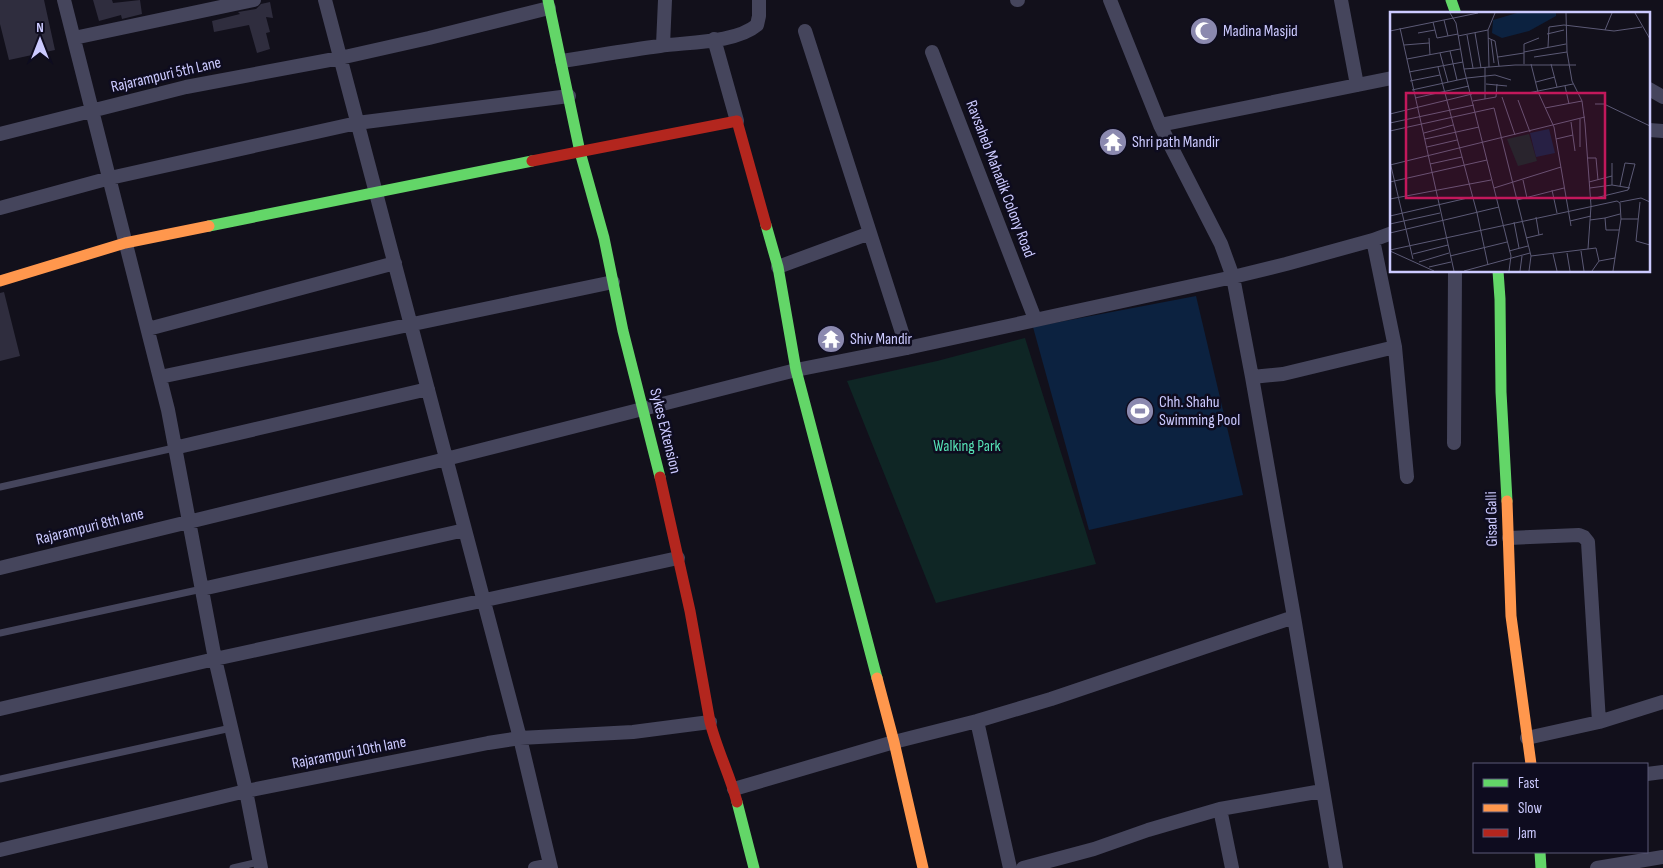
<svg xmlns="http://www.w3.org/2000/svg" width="1663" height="868" font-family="'Sofia Sans Condensed',sans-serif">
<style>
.green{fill:#0f2625}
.water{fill:#0c2240}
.building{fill:#2f2d3e}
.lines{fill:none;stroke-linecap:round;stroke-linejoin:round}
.lane{stroke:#45455c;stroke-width:7}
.street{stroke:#45455c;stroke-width:14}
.fast{stroke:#63d668;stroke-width:11}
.slow{stroke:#ff974d;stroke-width:11}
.jam{stroke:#b3261e;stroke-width:11}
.labels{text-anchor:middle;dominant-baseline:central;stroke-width:5;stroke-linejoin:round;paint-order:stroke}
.poi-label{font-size:16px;fill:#cccaff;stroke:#0e0c1f;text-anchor:start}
.street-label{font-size:16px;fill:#cccaff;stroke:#0e0c1f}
.park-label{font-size:16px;fill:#55e0b4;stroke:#0e0c1f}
.inset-road{fill:none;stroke:#5c5a76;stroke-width:1}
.view{fill:#c2185b;fill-opacity:0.15;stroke:#c2185b;stroke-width:2.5}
.inset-edge{fill:none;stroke:#cccaff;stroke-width:2.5}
</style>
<rect width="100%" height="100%" fill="#12101b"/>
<path class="green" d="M1025,338L1096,564L936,603L847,381L937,361Z"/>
<path class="water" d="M1196,296L1243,495L1089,530L1033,327Z"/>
<path class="building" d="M0,0H44L55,50L9,60L0,24Z
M93,0H112L113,3L140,0L142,14L122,19L121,15L99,21Z
M270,2L273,18L266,17L270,32L266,33L270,49L257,53L249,25L214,32L212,21L240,14L238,12L256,9L261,4Z
M4,292L20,356L0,361V293Z"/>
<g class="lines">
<path class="lane" d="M0,487L174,448
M0,633L202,589
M0,779L231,728
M233,868L259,862"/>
<path class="street" d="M64,0L168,410L215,659L246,791L261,868
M325,0L520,738L551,868
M1017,0H1018
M1110,0L1160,125L1221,244L1233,277L1252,377L1294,617L1336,868
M1341,0L1357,85
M805,31L907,348
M74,38L254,0
M714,39L737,121
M663,45L665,0
M932,52L1035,319
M562,61C595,56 628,50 660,46C687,42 736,43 757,25L759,16V0
M1649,89L1663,97
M1160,125L1392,78
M1649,130L1663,131
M0,134L186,87L340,58L429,38L549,8
M0,208L110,178L357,123L569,96
M1373,240L1395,347L1407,477
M778,267L870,233
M148,329L395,263
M160,377L613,282
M1252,377L1283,374L1395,347
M1454,443L1455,271
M174,448L428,389
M1509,538L1579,535L1584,537L1588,542L1599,722
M0,568L446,459L796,370L907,348L1233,277L1286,264L1373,240L1392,233
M202,589L465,530
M0,709L215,659L678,558
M977,721L1010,868
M1527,738L1599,722L1663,702
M1647,774L1663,772
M734,789L894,742L977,721L1051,699L1294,617
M1220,809L1232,868
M0,850L246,791L488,743L520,738L633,732L710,722
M535,868L550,865
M1023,868L1094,849L1148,830L1220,809L1322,791
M1597,868L1663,857"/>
<path class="fast" d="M548,0L580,152L604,238L623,331L660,477
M1451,0L1456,14
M766,225L778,267L796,370L877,678
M209,226L532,161
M1498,271L1500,299L1501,392L1507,501
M737,802L754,868
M1540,852L1541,868"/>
<path class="slow" d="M0,281L125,243L209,226
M1507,501L1511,616L1531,764
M877,678L894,742L923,868"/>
<path class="jam" d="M532,161L737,121L766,225
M660,477L690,611L710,722C717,750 730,775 737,802"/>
</g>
<defs>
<symbol id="mosque-disc" viewBox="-11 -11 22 22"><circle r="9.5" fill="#8b89af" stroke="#0e0c1f"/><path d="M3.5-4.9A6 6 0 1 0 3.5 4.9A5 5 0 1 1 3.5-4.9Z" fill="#fff"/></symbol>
<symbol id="temple-disc" viewBox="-11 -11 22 22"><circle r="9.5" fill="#8b89af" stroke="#0e0c1f"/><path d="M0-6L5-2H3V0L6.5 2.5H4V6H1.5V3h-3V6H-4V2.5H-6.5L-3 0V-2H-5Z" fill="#fff"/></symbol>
<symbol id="stadium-disc" viewBox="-11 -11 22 22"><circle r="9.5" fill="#8b89af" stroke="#0e0c1f"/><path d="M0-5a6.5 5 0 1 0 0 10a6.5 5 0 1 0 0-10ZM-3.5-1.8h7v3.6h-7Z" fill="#fff"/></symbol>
</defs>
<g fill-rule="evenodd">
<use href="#mosque-disc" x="1188" y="15" width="32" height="32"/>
<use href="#temple-disc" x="1097" y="126" width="32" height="32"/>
<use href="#temple-disc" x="815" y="323" width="32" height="32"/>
<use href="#stadium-disc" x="1124" y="395" width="32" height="32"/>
</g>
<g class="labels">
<g class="poi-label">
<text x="1223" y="31">Madina Masjid</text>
<text x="1132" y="142">Shri path Mandir</text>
<text x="850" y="339">Shiv Mandir</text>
<text x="1159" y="402">Chh. Shahu<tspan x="1159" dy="18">Swimming Pool</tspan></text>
</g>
<g class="street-label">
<text transform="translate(166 75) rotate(-13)">Rajarampuri 5th Lane</text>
<text transform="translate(1000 179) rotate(69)">Ravsaheb Mahadik Colony Road</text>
<text transform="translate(665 431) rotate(76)">Sykes EXtension</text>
<text transform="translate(1492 519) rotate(-91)">Gisad Galli</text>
<text transform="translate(90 527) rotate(-14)">Rajarampuri 8th lane</text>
<text transform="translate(349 753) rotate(-11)">Rajarampuri 10th lane</text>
</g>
<g class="park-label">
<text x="967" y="446">Walking Park</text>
</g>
</g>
<g transform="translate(1390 12)">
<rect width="260" height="260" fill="#12101b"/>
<path d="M139,122L147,149L128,154L117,127Z" fill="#0f2625"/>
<path d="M127,1H166V4L139,19L112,26L102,21L103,8ZM159,117L165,141L146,145L140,121Z" fill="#0c2240"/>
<path class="inset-road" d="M60,1L66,11L74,57L121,244L119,259M176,1L177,40L182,69L192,89L195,112L201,194L198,237M245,1L260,27M54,8L58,24M43,10L47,26L68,22M10,16L64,259M98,18L99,55M215,18L222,1M0,19L88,1M28,21L45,18M85,21L91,56M157,22L174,18M77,23L83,56M68,24L98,18L105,1M39,26L40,43M98,26L105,29L109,54M101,27L104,51M14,33L39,31M158,35L159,15L174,13L224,19L252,15M60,39L67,68M134,40L176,32M50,41L58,70M108,45L134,41M144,45L177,40M17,47L70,37M134,52V32L149,26M141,52L148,80L164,115L181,214M161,52L167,75M48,55L87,201L98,253M74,57L125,53H186M19,60L73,50M20,69L50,63M146,70L165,65M96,72L117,74M175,74L179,92M22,78L77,66L105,63L121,68M138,81L183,72M112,85L125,123M25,86L79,74M95,87V55M128,88L140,120M83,89L106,85L107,72M205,92H214L260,114M155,96L192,89M0,102L82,82M190,107V135M181,110L185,139M0,111L84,93M0,119L104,96L141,244L139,259M34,121L63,113M35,127L89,115M166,127L183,123M37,135L67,128M197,146H206L208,168M0,150L23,247M40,152L72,145M0,153L195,105M133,168L137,186M0,170L97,148M199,170L222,164M222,173V151M104,176L171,155M200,176L222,173L240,176M162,178L167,201M0,187L101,168M201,187L238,178L245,152L235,151L230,174M127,188L174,176M230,190L251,186L260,190M250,190L246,229L260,233M0,204L82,185M146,205L149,223M231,207H248M200,208L215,206M180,209L201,204M124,210L129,236M0,212L50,201M229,218H216L215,206L230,202M0,221L109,195M136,226L153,222M0,238L227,189L230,191L231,207L223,259M0,239L44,259M119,239L138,234M191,239L194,259M177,241L180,259M23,242L58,233M163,242L167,259M60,244L117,230M141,244L206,236L209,249L202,259M209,249L225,246M29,250L59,241M39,255L61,250M74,259L140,241M130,259L132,244"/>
<path class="view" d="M16,81H215V186H16Z"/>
<rect width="260" height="260" class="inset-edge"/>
</g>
<rect x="1473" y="763" width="175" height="90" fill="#0e0c1f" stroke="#5a5879"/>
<rect x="1483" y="779" width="25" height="8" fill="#63d668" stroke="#5a5879"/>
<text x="1518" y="788" font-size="15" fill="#cccaff">Fast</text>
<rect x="1483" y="804" width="25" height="8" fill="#ff974d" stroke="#5a5879"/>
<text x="1518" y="813" font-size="15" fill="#cccaff">Slow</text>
<rect x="1483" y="829" width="25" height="8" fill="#b3261e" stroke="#5a5879"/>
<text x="1518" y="838" font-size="15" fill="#cccaff">Jam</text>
<g transform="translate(40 40)" stroke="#0e0c1f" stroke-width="4" paint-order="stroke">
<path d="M0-4L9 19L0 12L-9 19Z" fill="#cccaff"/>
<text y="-8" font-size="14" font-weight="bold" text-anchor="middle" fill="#cccaff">N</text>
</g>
</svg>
